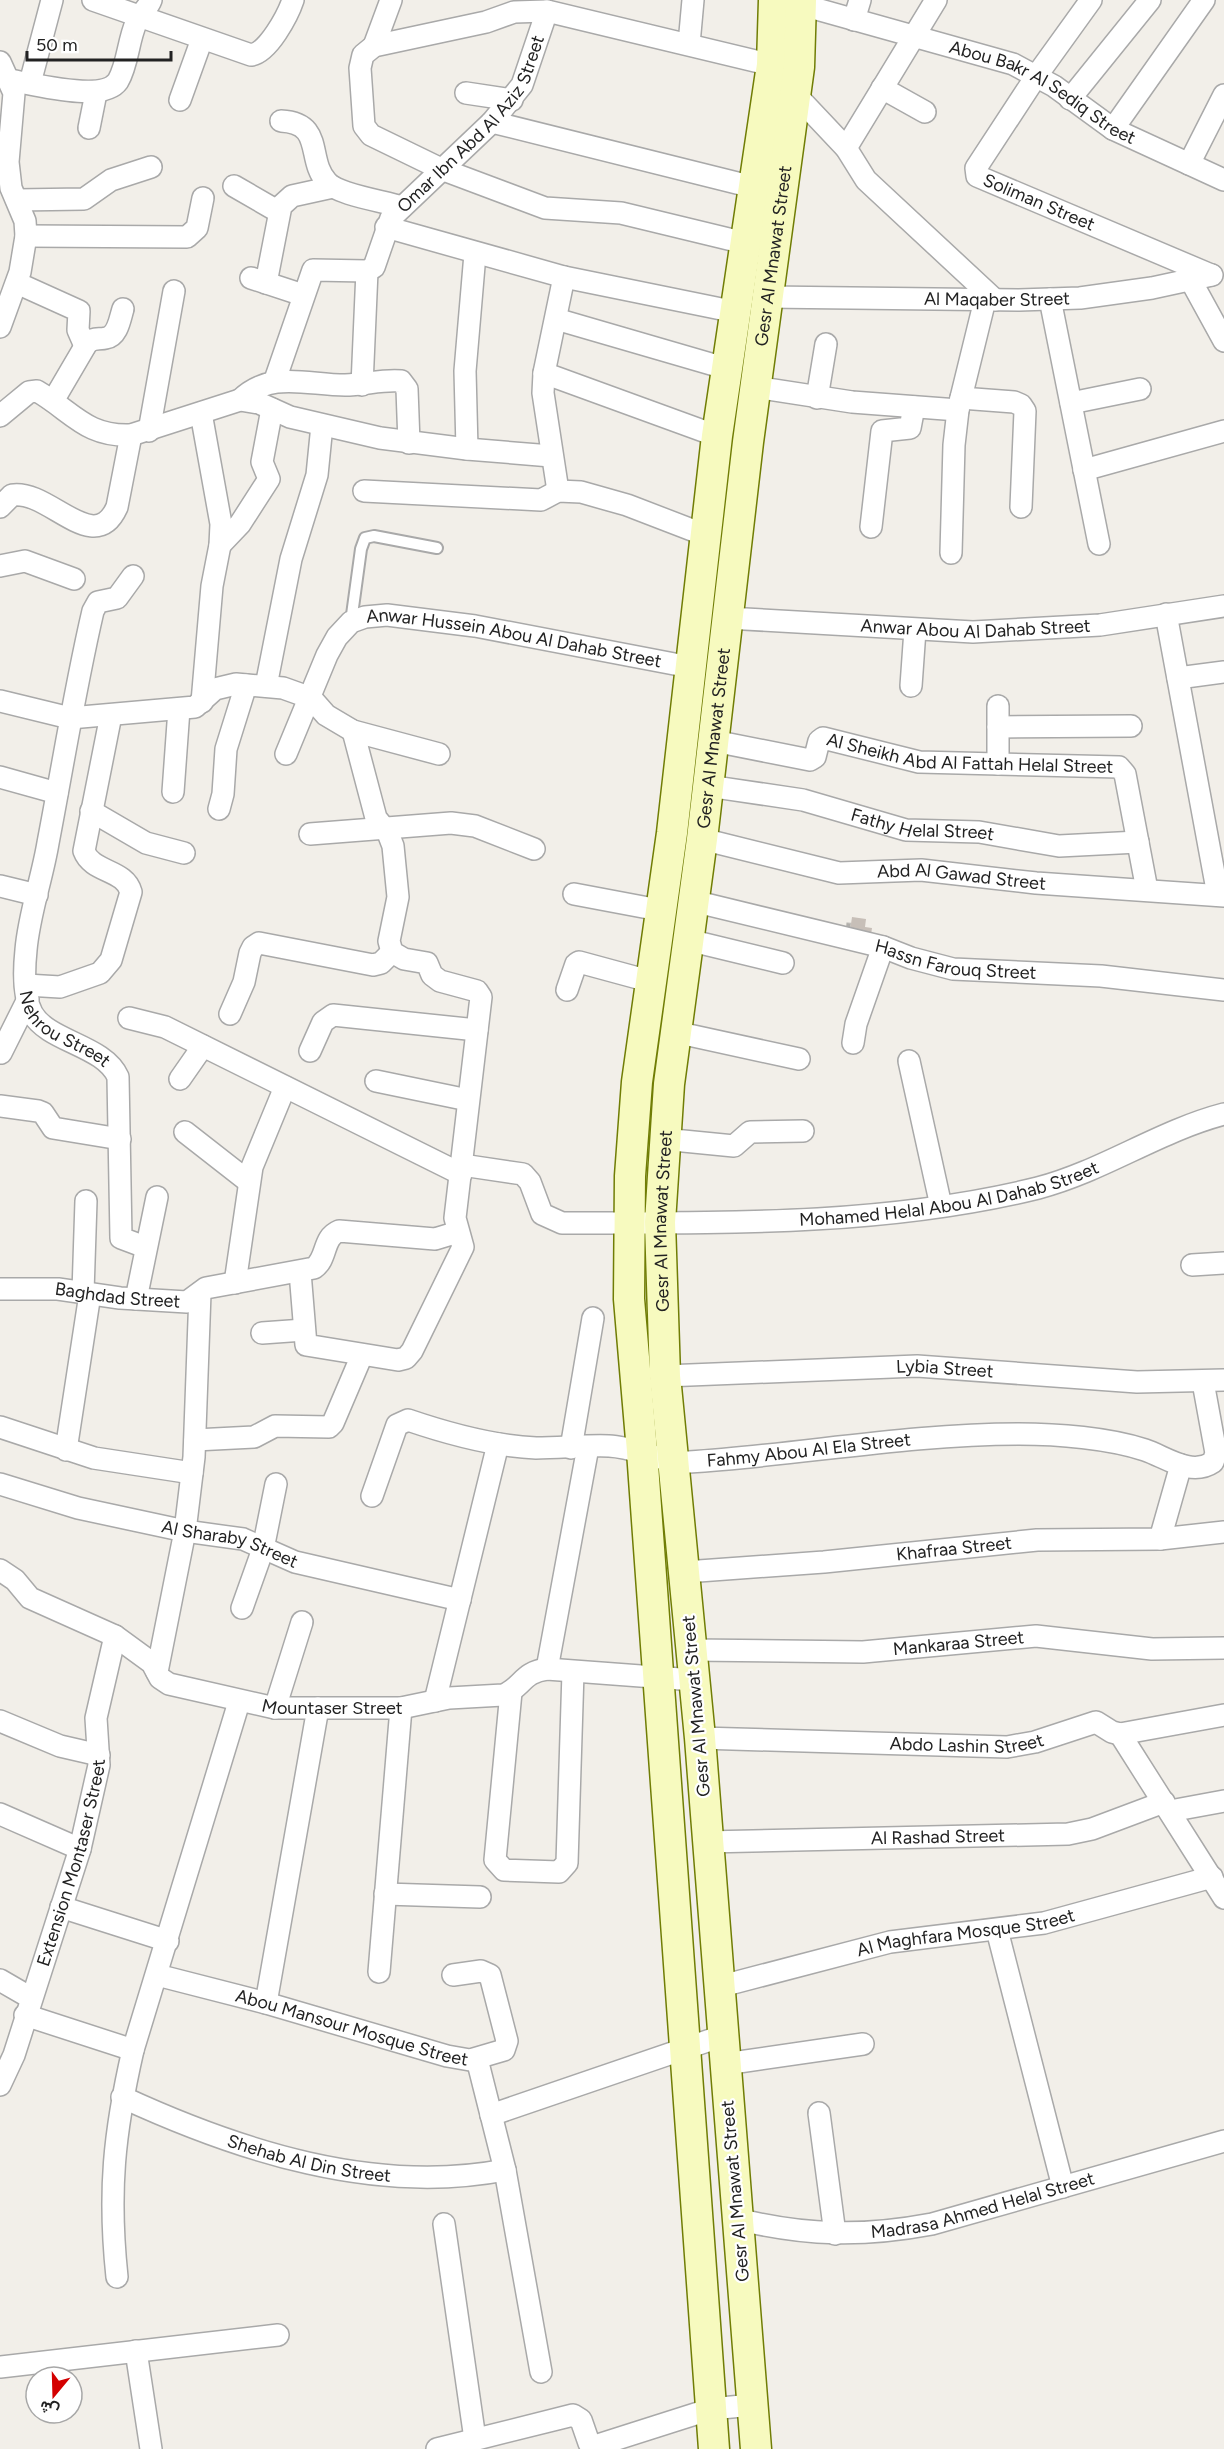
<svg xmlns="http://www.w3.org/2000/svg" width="1224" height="2449" font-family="Figtree,Vazirmatn,sans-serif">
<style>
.building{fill:#c7bfb8;filter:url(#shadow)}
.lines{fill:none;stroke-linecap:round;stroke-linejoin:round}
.lane-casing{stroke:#a9a9a9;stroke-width:14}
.street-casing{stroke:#a9a9a9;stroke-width:24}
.secondary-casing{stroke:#707d05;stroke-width:33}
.lane{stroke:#fff;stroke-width:10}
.street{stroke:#fff;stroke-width:21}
.secondary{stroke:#f7fabf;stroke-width:30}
.labels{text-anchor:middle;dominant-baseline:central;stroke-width:4.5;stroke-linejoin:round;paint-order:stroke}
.street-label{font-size:18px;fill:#222;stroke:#fff}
</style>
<defs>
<filter id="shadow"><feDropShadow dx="-5.5" dy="5.5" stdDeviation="0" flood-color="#0004"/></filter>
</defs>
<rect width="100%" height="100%" fill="#f2efe9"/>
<path class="building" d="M852,917L866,919L865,927L872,928L870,941L849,938Z"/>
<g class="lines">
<defs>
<path id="lane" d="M351,622L361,549L365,538L374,536L437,548"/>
<g id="street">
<path d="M93,0L251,55C268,53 288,15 293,0"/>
<path id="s1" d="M1091,0L1037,75L976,168L977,176L1211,275"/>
<path id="s2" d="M802,5L1013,64L1054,86L1113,129L1224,180"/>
<path d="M854,20L860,0"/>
<path d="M689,44L693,0"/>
<path d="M374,46L391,0"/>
<path d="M0,62L14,93L8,162L11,188L25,221L26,236L20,272L0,327"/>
<path d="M10,80C34,84 103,103 118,81C128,64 128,41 136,23C139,14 148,9 151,0"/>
<path d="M30,83L52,0"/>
<path d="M882,88L925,112"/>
<path d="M466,93L512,100"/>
<path d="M795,94L846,148L866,180L995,300"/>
<path d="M1070,99L1150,0"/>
<path d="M180,100L202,39"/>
<path d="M281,121C325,123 306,160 327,182C338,195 384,201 402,207"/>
<path d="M492,122L753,187"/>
<path d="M89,128L96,93"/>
<path d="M1113,129L1204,0"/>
<path d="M846,148L936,0"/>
<path d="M1189,164L1224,95"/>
<path d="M234,186L279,212"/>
<path d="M17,200L84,199L111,180L151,167"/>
<path d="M386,227L564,277L736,312"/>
<path d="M26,236L187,237L197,228L203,198"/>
<path d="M745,243L621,213L545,208L441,169L371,135L364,126L360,68L363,55L374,46L486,22L514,12L547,11L772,65"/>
<path d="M251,278L303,295"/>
<path d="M1190,279L1224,341"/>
<path d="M17,283L79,311L78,330L85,346"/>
<path d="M266,283L281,206L292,196L333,187"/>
<path id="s3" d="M767,297L1019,300L1080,298L1152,288L1212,275"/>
<path d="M1050,299L1099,544"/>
<path d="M556,319L728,369"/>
<path d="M544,373L717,436"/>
<path id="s4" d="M275,380L313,270L367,271L374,267L391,218L492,122L522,85L547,11"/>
<path d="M362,385L367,271"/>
<path d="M755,387L852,402L958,410"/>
<path d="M817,398L826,344"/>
<path d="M961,398L1014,402L1021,405L1025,411L1021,507"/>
<path d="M240,400C271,370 307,385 345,385C364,385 383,379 401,381L407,389L409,443"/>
<path d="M53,401L87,343C94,337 99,340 106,338C118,336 120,318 123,309"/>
<path d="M1071,403L1140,389"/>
<path d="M201,413L221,524L220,545L212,586L202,702"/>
<path d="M0,416L29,392L37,391C73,412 86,437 131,435L240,400L259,403L290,417L380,438L467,449L551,456"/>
<path d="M149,431L174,291"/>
<path d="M467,449L465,371L475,254"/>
<path d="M1084,470L1224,431"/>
<path d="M364,491L541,500L558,491L581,492L627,505L705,535"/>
<path d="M558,491L543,393L544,373L564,277"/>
<path d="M0,507L12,495C49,489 94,558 117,507L131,435"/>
<path d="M871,527L882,431L910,428L914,407"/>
<path d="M220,545L240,524L269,479L262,462L272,409"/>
<path d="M951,553L954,445L958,410L985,300"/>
<path d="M0,566L25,561L74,579"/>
<path id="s5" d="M133,576L117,598L98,602L93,611C75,688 63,765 48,843C42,879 29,914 26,950C24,969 23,996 32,1013C48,1042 104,1045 118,1077L121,1238L145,1247"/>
<path d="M1166,614L1218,895"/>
<path id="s6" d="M727,618L973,632L1100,625L1224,606"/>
<path d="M1178,678L1224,672"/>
<path d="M266,686L291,559L317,475L322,425"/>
<path d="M911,686L915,630"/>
<path d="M0,701L70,718L195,707L215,689L236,684L283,688L311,698L326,715L353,731L439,754"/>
<path d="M998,706V764"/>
<path d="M998,727L1131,726"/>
<path id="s7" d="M714,741L810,760L815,757L819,741L823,738L919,762L1119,767L1125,774L1147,890"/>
<path id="s8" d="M286,754L327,655L337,637L351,622L365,617L387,615L475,626L690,667"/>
<path d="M0,777L57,793"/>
<path id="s9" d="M708,786L803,800L906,830L979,832L1059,846L1138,842"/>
<path d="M173,792L179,709"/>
<path d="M219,809L223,794L226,749L246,685"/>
<path d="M91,811L146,843L184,853"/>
<path d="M310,834L451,823L475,826L534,849"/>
<path id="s10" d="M702,839L839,873L921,870L1036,883L1224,896"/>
<path d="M0,886L37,895"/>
<path d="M574,894L659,910"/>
<path id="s11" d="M693,901L883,947L911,958L953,969L1101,976L1224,990"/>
<path d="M688,940L783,963"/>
<path d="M26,985L60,987L100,973L111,960L131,892C125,869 92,873 84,851L111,715"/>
<path d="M567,990L576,964L579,962L649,981"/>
<path d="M230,1014L244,982L250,953L253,947L259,943L373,965L381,963L392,952"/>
<path d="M129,1018L165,1027L461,1174"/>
<path d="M675,1032L799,1059"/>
<path d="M853,1043L856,1024L883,947"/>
<path d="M310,1051L323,1022L333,1015L477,1030"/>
<path d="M1,1053L28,999"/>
<path d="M909,1061L941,1206"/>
<path d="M180,1079L203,1046"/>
<path d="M376,1081L468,1100"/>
<path d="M0,1106L38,1111L43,1113L53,1128L120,1139"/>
<path d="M185,1132L249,1182"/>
<path d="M663,1139L734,1146L750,1132L803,1131"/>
<path id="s12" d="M462,1165L523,1174L530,1182L542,1214L562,1223C720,1223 884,1226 1038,1188C1103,1171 1159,1131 1224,1114"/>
<path d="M1192,1265L1224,1263"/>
<path d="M300,1272L306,1345L398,1360L406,1358L412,1351L463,1247L455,1218L481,997L477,991L440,981L432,975L427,963L404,959L392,952L389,941L398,897L393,846L388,833L376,818L353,731"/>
<path d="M235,1283L252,1167L285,1087"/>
<path id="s13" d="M0,1289H58L120,1298L187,1302L206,1288L314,1268C328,1258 322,1238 339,1231L435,1239L458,1232"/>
<path d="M83,1292L86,1201"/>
<path d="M136,1299L157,1197"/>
<path d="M262,1333L304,1330"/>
<path id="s14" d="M665,1376L917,1366L1137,1382L1224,1380"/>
<path d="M0,1427L94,1458L192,1473"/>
<path d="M195,1440L254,1437L275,1426L329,1427L333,1423L362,1355"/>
<path d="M571,1448L593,1318"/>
<path d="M66,1450L90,1294"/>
<path id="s15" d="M0,1484L78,1508L185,1531L243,1539L295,1562L460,1600"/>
<path id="s16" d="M372,1496L397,1425L408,1420C449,1434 492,1446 536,1448C561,1448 585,1445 609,1446C636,1447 662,1463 689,1462C799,1455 908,1434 1019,1434C1057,1434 1109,1438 1145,1450C1166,1457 1191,1477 1213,1462L1216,1453L1203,1382"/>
<path d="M1160,1539L1181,1465"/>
<path id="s17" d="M0,1570L15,1580L30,1598L115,1636L152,1663L160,1678L169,1684L275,1708H401L449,1698L503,1695C522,1688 522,1672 547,1669L694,1680"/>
<path id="s18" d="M685,1572L824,1562L1037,1540L1160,1539L1224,1532"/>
<path d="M242,1608L263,1549L276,1484"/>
<path id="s19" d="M692,1650L863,1652L1036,1636L1152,1649L1224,1648"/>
<path d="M547,1669L588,1447"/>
<path d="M157,1672L185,1531L194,1457L200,1293"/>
<path d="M511,1692L495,1860L504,1870L559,1872L567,1863L573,1672"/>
<path d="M435,1701L498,1444"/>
<path d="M275,1708L302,1622"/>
<path d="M0,1721L60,1746L99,1755"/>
<path d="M1120,1734L1224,1898"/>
<path id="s20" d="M700,1738L1007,1747L1035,1742L1096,1722L1112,1732L1120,1734L1224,1715"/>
<path d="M1170,1811L1224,1801"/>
<path d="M0,1814L80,1849"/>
<path id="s21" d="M706,1842L1068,1834L1092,1829L1164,1802"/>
<path d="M385,1894L480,1897"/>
<path d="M61,1907L168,1941"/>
<path d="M997,1930L1063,2187"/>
<path d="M379,1972L401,1708"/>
<path id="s22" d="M157,1975L266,2003L447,2056L470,2060L504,2050L507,2041L490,1975L481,1971L453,1975"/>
<path d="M0,1980L31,1998"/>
<path id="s23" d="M718,1987L890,1942L1044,1923L1212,1877"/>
<path d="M266,2003L318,1708"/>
<path d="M25,2015L133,2050"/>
<path d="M477,2059L505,2170L541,2372"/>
<path d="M725,2064L863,2044"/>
<path id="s24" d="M0,2085L14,2055L80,1849L99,1765L96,1718L115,1636"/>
<path id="s25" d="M122,2097C239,2151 375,2195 505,2170"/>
<path d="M819,2113L835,2234"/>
<path d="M491,2115L722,2036"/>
<path id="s26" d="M737,2219C806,2236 863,2237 932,2224L1224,2141"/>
<path d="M444,2224L475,2439"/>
<path d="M117,2277C108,2192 114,2133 133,2050L239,1702"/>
<path d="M136,2351L151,2449"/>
<path d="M0,2367L278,2335"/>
<path d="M437,2449L573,2415L581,2420L589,2443L598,2445L711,2409L752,2405"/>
</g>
<g id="secondary">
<path d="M714,2449L642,1451L629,1299L630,1176L637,1082L672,833L717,436L772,65L774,0"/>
<path id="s27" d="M756,2449L700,1738L665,1376L660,1222L669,1084L702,839L748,442L799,67L801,0"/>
</g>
</defs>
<use href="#lane" class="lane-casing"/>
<use href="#street" class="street-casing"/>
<use href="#secondary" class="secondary-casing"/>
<use href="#lane" class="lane"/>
<use href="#street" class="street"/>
<use href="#secondary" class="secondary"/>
</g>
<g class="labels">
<g class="street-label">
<text stroke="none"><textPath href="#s2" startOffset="258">Abou Bakr Al Sediq Street</textPath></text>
<text stroke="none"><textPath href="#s4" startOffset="356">Omar Ibn Abd Al Aziz Street</textPath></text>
<text stroke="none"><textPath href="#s1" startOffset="279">Soliman Street</textPath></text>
<text stroke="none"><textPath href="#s27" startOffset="2204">Gesr Al Mnawat Street</textPath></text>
<text stroke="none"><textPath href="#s3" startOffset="230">Al Maqaber Street</textPath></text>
<text stroke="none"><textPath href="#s6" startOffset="249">Anwar Abou Al Dahab Street</textPath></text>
<text stroke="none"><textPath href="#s8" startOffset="314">Anwar Hussein Abou Al Dahab Street</textPath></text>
<text stroke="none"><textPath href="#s27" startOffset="1718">Gesr Al Mnawat Street</textPath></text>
<text stroke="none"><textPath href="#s7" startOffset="274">Al Sheikh Abd Al Fattah Helal Street</textPath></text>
<text stroke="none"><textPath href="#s9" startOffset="219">Fathy Helal Street</textPath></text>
<text stroke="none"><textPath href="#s10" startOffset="264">Abd Al Gawad Street</textPath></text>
<text stroke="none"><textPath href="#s11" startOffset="270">Hassn Farouq Street</textPath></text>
<text stroke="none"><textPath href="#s5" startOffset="501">Nehrou Street</textPath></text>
<text stroke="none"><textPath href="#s12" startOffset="518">Mohamed Helal Abou Al Dahab Street</textPath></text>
<text stroke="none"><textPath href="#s27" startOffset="1232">Gesr Al Mnawat Street</textPath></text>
<text stroke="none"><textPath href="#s13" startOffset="118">Baghdad Street</textPath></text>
<text stroke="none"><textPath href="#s14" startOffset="280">Lybia Street</textPath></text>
<text stroke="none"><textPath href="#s16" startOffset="494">Fahmy Abou Al Ela Street</textPath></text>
<text stroke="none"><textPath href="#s15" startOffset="238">Al Sharaby Street</textPath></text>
<text stroke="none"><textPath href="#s18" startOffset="270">Khafraa Street</textPath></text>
<text stroke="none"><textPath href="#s19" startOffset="267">Mankaraa Street</textPath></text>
<text stroke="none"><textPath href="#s17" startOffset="374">Mountaser Street</textPath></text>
<text transform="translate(696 1706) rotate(-95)">Gesr Al Mnawat Street</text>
<text stroke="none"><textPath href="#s20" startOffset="267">Abdo Lashin Street</textPath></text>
<text stroke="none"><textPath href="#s21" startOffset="232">Al Rashad Street</textPath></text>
<text stroke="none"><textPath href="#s24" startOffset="234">Extension Montaser Street</textPath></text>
<text stroke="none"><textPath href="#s23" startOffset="254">Al Maghfara Mosque Street</textPath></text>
<text stroke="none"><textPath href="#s22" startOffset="202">Abou Mansour Mosque Street</textPath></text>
<text stroke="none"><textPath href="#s25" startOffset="198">Shehab Al Din Street</textPath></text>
<text transform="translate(735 2191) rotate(-95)">Gesr Al Mnawat Street</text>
<text stroke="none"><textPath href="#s26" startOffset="250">Madrasa Ahmed Helal Street</textPath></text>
</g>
</g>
<g transform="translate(54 2395) rotate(199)"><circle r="28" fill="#ffffff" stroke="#a7a7a7" stroke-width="1.5"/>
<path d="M0-4.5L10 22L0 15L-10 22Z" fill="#d40000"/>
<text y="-9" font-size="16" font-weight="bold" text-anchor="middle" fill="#222222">ش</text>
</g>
<path d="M27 51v9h144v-9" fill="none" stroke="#222222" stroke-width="3"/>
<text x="36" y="51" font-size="18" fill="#222222" stroke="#ffffff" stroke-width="4.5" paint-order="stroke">50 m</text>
</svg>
